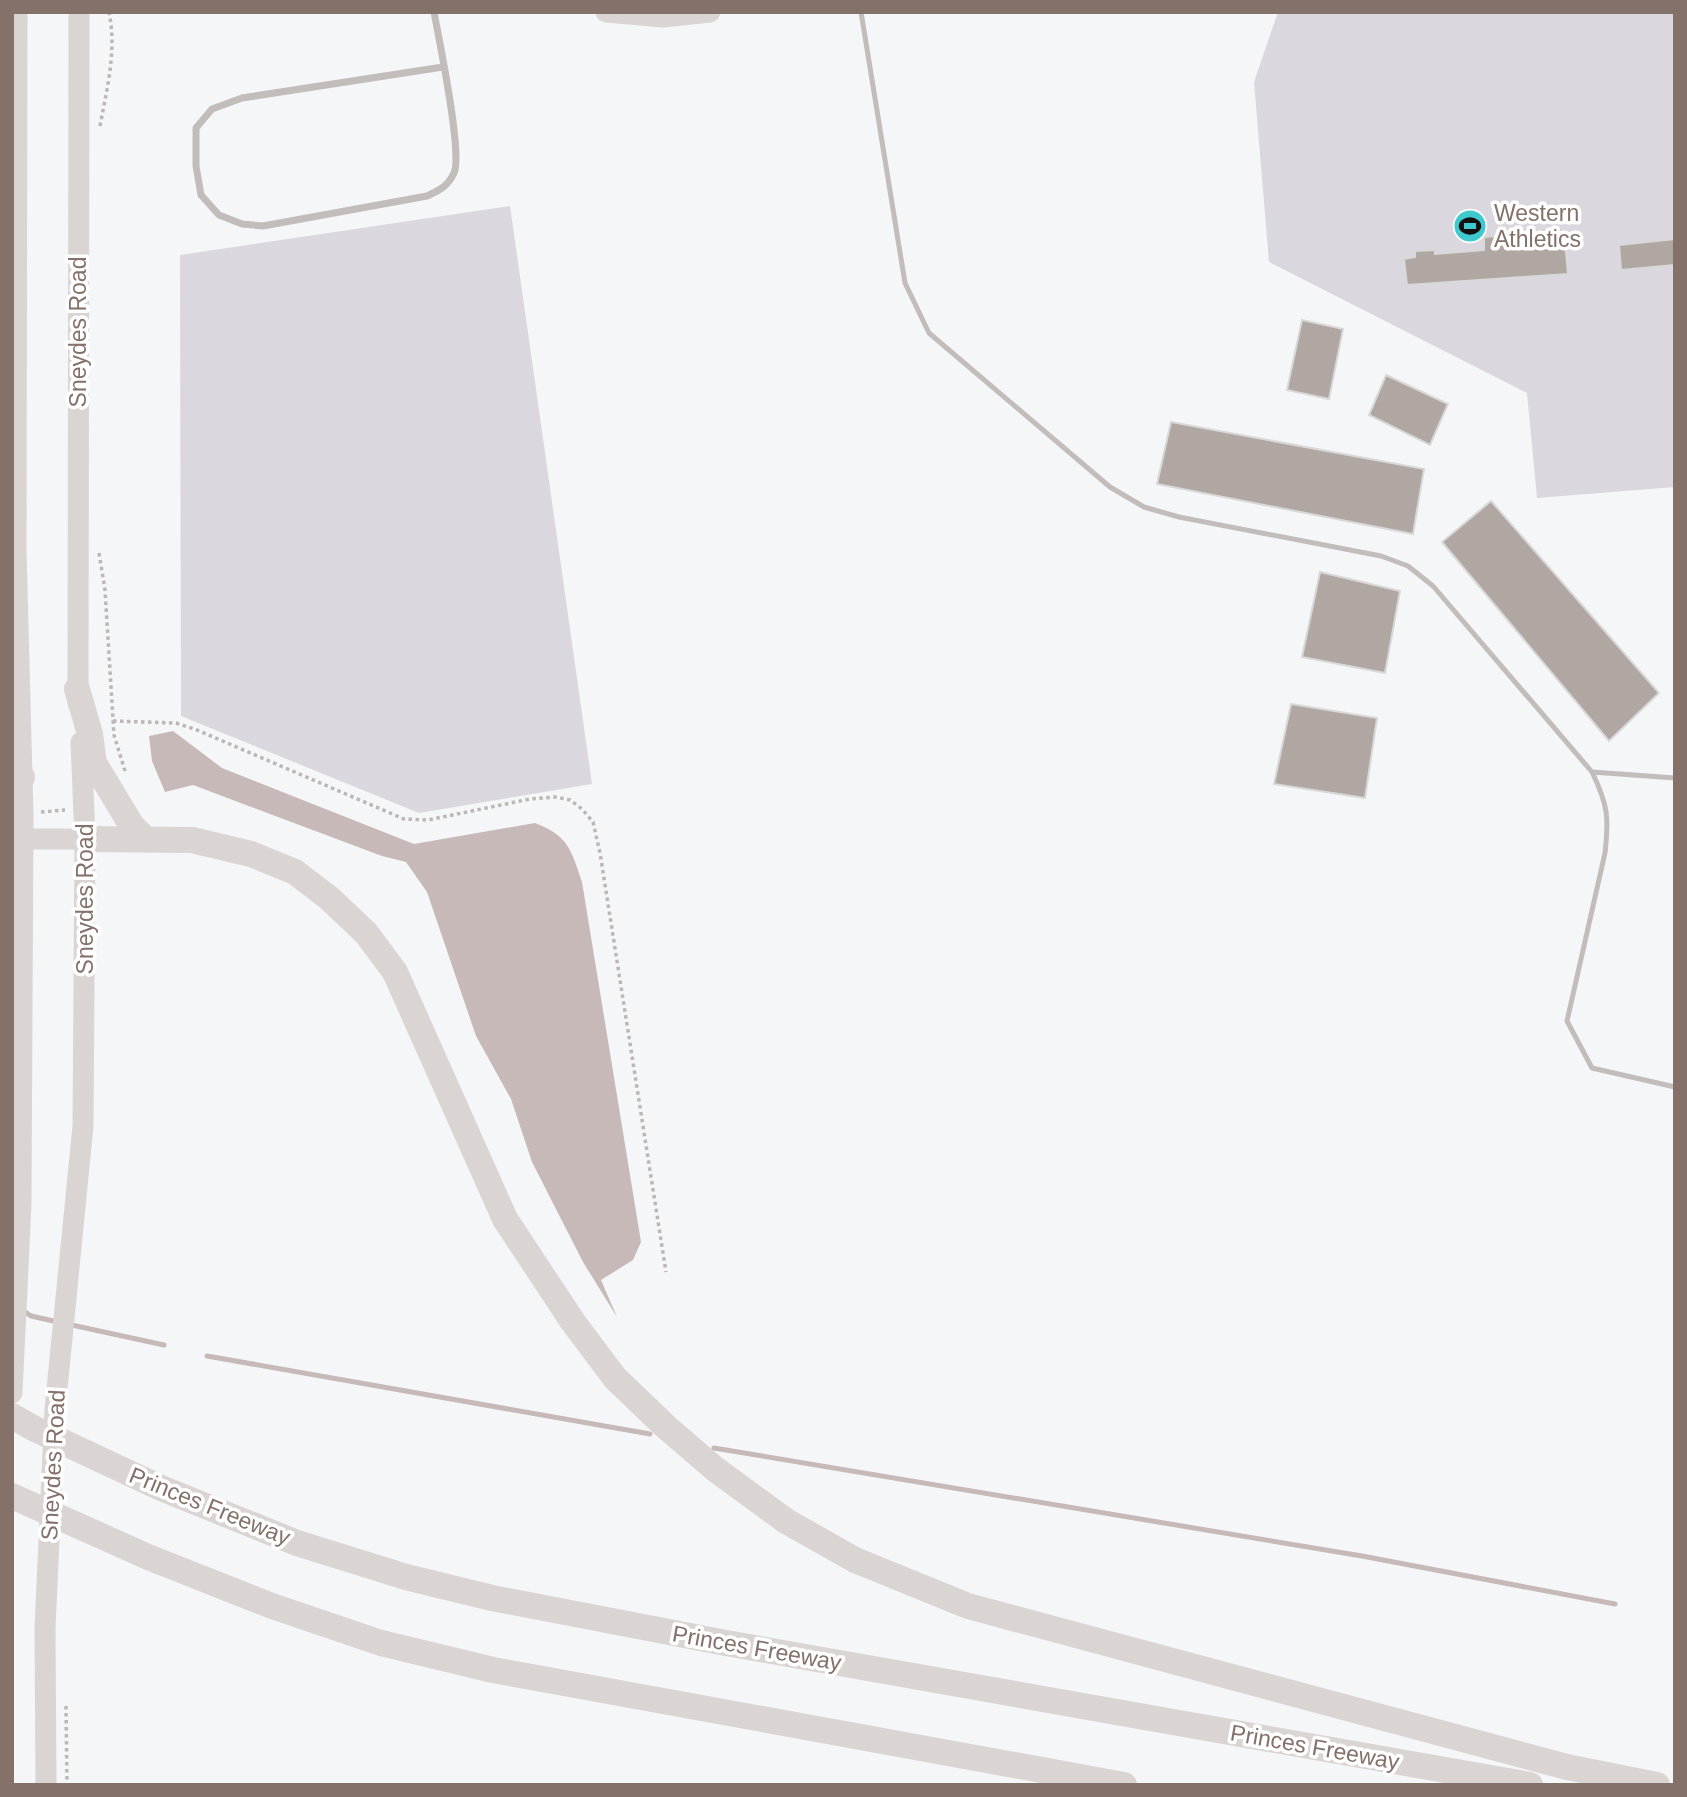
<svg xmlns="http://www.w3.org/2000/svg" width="1687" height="1797" font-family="Helvetica,sans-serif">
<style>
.green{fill:#dad7de}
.water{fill:#c6b9b8}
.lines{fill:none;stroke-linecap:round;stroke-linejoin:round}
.stream{stroke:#c6b9b8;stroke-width:5}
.building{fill:#b0a6a2;stroke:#d8d8d9;stroke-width:2}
.path{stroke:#bbb7b5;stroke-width:3.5;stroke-dasharray:3.5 3.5;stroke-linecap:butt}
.lane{stroke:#c2bcba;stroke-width:5}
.street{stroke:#c2bcba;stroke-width:7}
.secondary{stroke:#dad5d2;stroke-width:21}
.highway{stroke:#dad5d2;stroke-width:26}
.labels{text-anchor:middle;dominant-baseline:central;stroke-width:7;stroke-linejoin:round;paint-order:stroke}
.poi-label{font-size:23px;fill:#83716a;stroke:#fff;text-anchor:start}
.street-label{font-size:23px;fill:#83716a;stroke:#fff}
</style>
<rect width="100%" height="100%" fill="#f5f6f8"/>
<path class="green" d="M1278,12H1675V487L1537,498L1527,393L1269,262L1254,82Z
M510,206L592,784L419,813L181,716L180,255Z"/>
<path class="water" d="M173,731L222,768L414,844L535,823C569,836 571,850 582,882L641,1242L633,1260L601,1280L617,1317L583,1262L532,1162L511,1099L476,1036L427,892L406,862L382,856L193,785L165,792L152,761L149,736Z"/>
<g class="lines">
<path class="stream" d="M21,1309L31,1316L58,1322
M67,1324L164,1345
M207,1356L650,1434
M714,1448L1362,1556L1615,1604"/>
</g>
<path class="building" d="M1564,231L1568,274L1407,285L1404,259L1415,257V251L1435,250V254L1484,250V237Z
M1675,239V265L1621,270L1619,245Z
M1302,320L1343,329L1329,399L1287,390Z
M1386,375L1448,404L1430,445L1369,415Z
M1171,422L1424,469L1413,534L1157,484Z
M1491,501L1659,693L1609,741L1442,542Z
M1320,572L1400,591L1385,673L1302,657Z
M1291,704L1377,718L1365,798L1274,784Z"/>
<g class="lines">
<path class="path" d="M100,126C107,88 117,51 109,12
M99,553L105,590L114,735L125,771
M113,721L176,723L197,730L404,819L428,820L530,799L556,797L570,800L582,809L593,822L600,853L666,1272
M41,812L65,810
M66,1706L67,1785"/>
<path class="lane" d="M861,12L905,283L929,333L1110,487L1144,507L1179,517L1381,556L1408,566L1433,586L1592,772C1608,805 1609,817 1605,853L1567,1021L1592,1068L1675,1087
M1592,772L1675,778"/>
<path class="street" d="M434,12C439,40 463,153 454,173C448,186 440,190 427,196L263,226L242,224L219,215L201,195L196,166V128L212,109L242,98L443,67"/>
<path class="secondary" d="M606,12L663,17L710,12
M78,703L79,12
M22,839H85
M12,1393L21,1204L23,815L16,550L17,12
M46,1785L45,1628L55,1409L83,1126L85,839L81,742"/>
<path class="highway" d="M77,689L90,734L94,763L132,826L144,838
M12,789L22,777
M12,838L22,839
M85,839L192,840L251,854L295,872L329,898L366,933L395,972L505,1219L573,1322L615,1378L665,1426L715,1469L786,1521L855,1560L968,1606L1567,1767L1657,1785
M12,1416L33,1428L161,1488L297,1543L406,1577L492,1598L726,1643L1530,1785
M12,1496L148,1557L272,1606L381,1643L493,1670L1124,1785"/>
</g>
<defs>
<symbol id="stadium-disc" viewBox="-11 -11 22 22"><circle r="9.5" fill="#3fc8ce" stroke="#fff"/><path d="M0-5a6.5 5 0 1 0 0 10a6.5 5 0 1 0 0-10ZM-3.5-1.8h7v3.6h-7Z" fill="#111"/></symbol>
</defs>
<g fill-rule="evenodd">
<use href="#stadium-disc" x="1451" y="207" width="38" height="38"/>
</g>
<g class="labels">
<g class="poi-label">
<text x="1494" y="213">Western<tspan x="1494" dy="26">Athletics</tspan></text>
</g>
<g class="street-label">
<text transform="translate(78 332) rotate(-90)">Sneydes Road</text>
<text transform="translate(85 899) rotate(-90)">Sneydes Road</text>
<text transform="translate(53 1465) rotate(-87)">Sneydes Road</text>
<text transform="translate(210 1506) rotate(22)">Princes Freeway</text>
<text transform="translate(757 1648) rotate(10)">Princes Freeway</text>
<text transform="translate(1315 1747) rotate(10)">Princes Freeway</text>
</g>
</g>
<rect width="1687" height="1797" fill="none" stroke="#83716a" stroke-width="28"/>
</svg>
